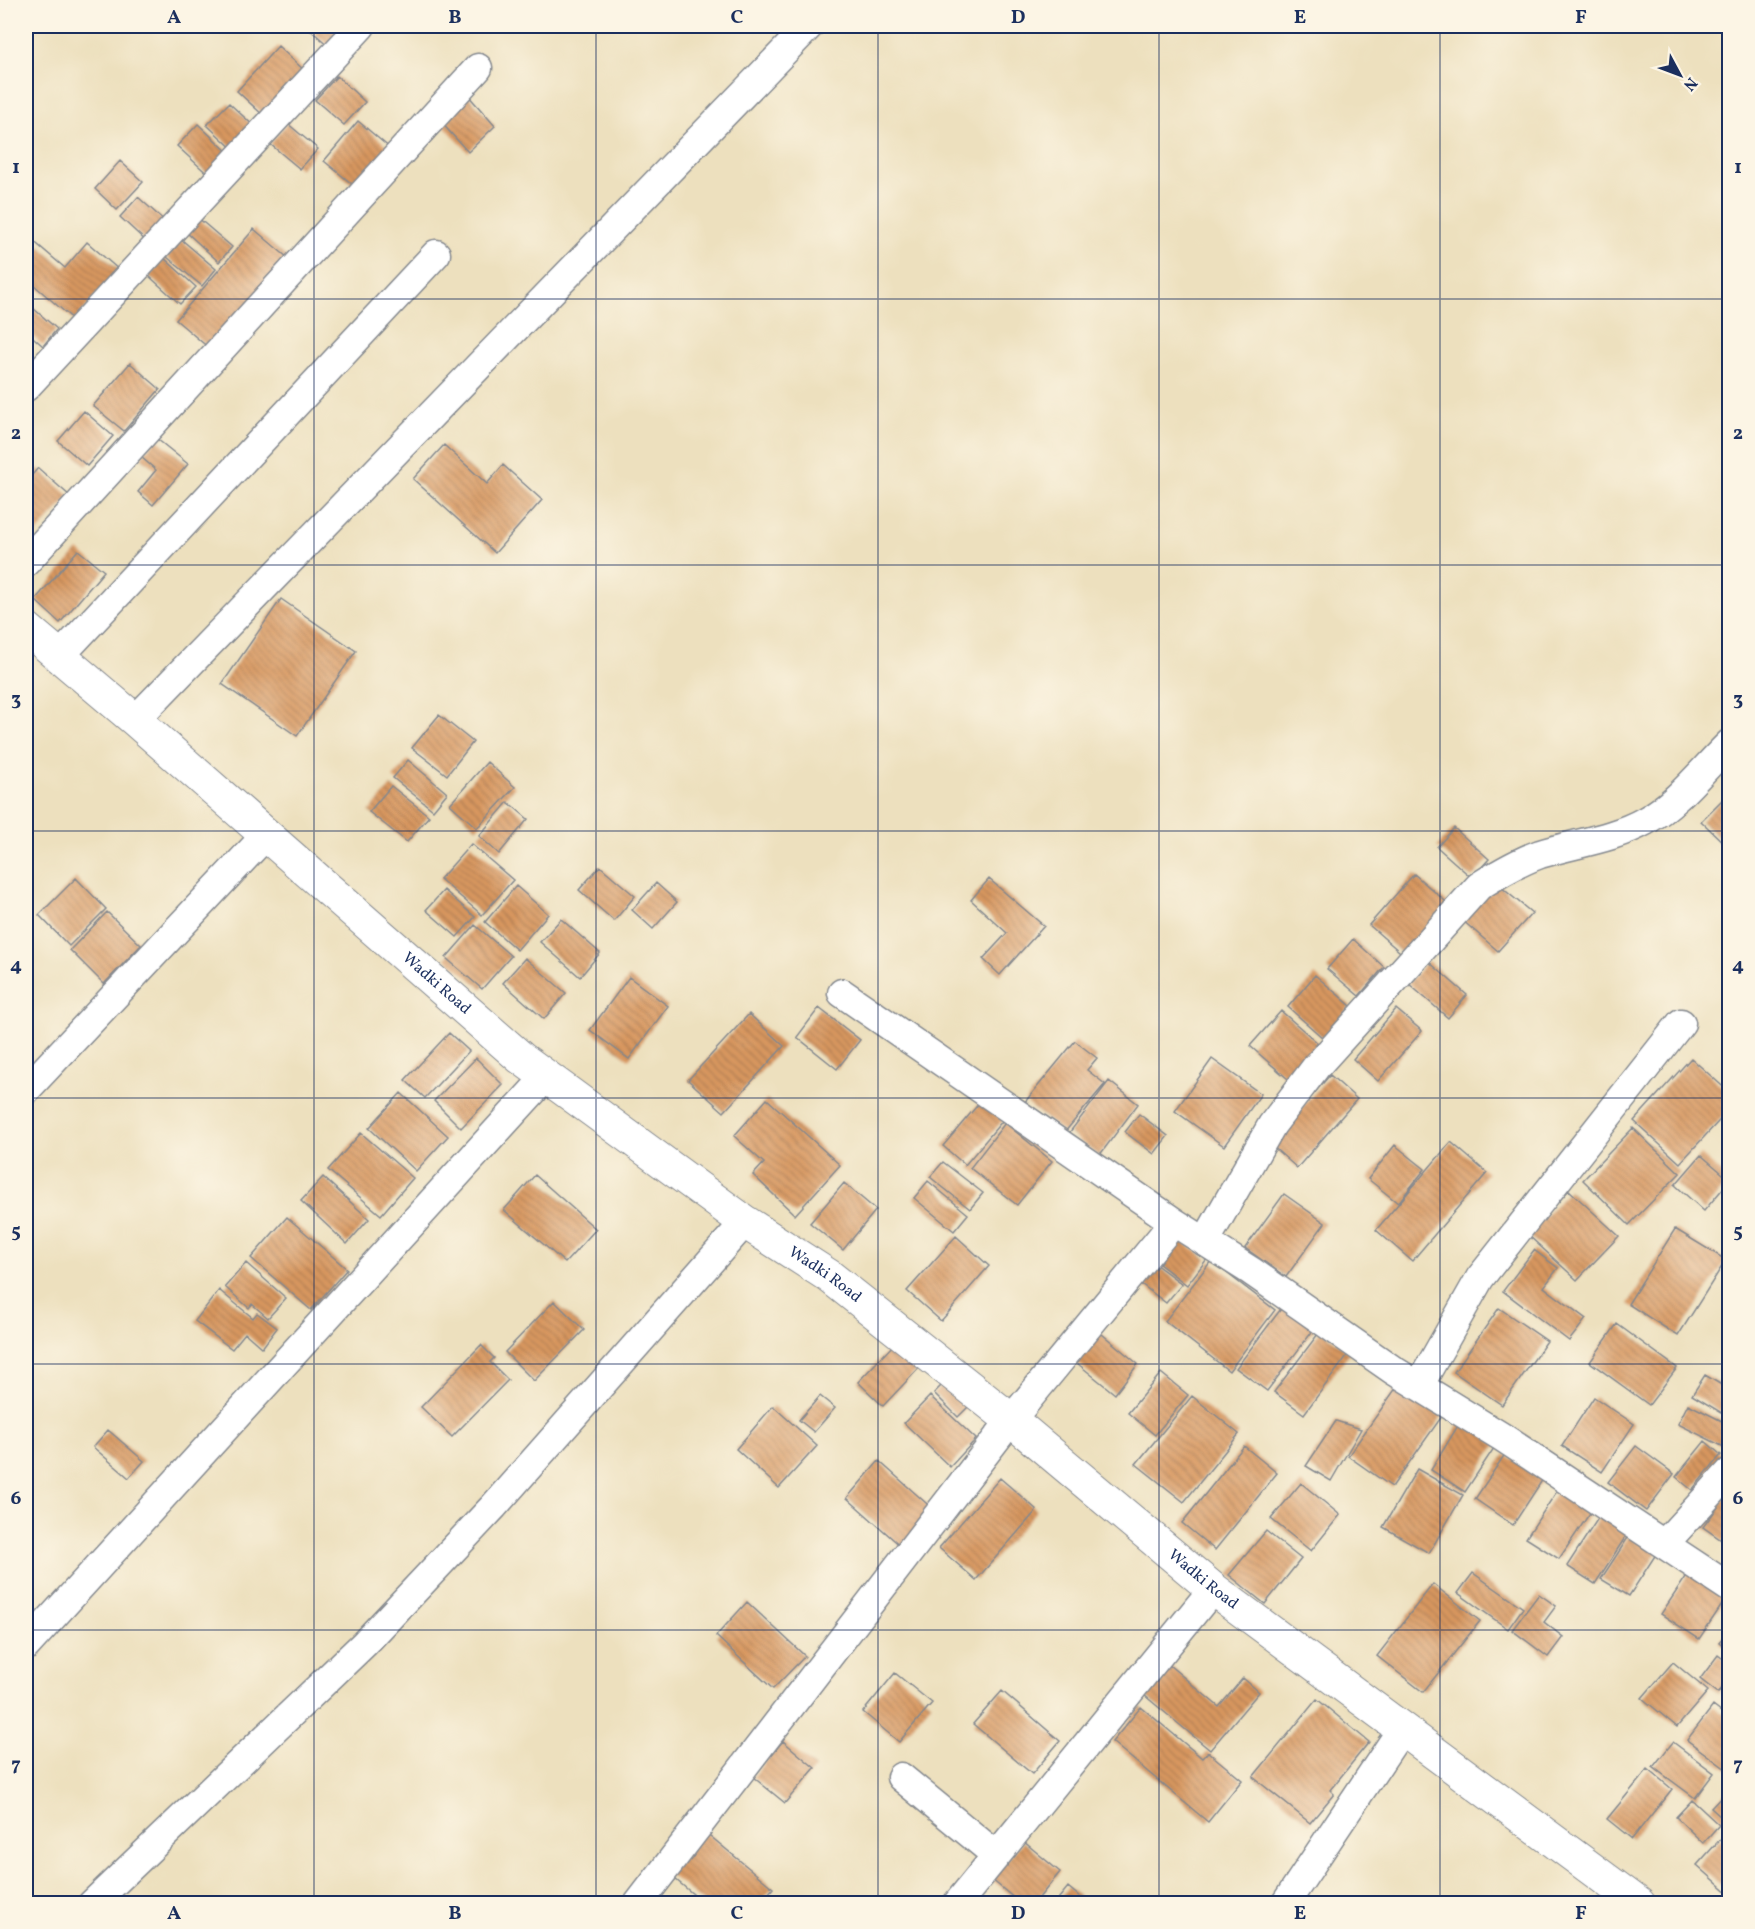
<svg xmlns="http://www.w3.org/2000/svg" width="1755" height="1929" font-family="Vollkorn,serif">
<style>
.building{fill:url(#building-back-hatch)}
.lines{fill:none;stroke-linecap:round;stroke-linejoin:round}
.minor-casing{stroke:#84888e;stroke-width:31}
.tertiary-casing{stroke:#84888e;stroke-width:35}
.minor{stroke:#fff;stroke-width:28}
.tertiary{stroke:#fff;stroke-width:33}
.grid{fill:none;stroke:#1b2f5e;stroke-width:1.5;stroke-opacity:0.55}
.labels{text-anchor:middle;dominant-baseline:central;stroke-width:4.5;stroke-linejoin:round;paint-order:stroke}
.street-label{font-size:16px;fill:#1b2f5e;stroke:#fcf5e5}
.neatline{fill:none;stroke:#1b2f5e;stroke-width:2}
.grid-label{font-size:20px;text-anchor:middle;font-weight:bold;fill:#1b2f5e}
</style>
<defs>
<pattern id="building-back-hatch" width="6" height="6" patternUnits="userSpaceOnUse" patternTransform="scale(1.5)"><rect width="6" height="6" fill="#d8975f"/><path d="M-1 5l2 2M0 0l6 6M5-1l2 2" fill="none" stroke="#ae7c52"/></pattern>
</defs>
<rect width="100%" height="100%" fill="#fcf5e5"/>
<filter id="ink" filterUnits="userSpaceOnUse"><feTurbulence type="fractalNoise" baseFrequency=".0167" numOctaves="2"/><feDisplacementMap in="SourceGraphic" scale="12" xChannelSelector="R" yChannelSelector="G"/><feConvolveMatrix kernelMatrix="1 2 1 2 8 2 1 2 1" color-interpolation-filters="sRGB"/></filter>
<filter id="wash" filterUnits="userSpaceOnUse"><feTurbulence type="fractalNoise" baseFrequency=".008" numOctaves="4" result="noise"/><feDisplacementMap in="SourceGraphic" scale="24" xChannelSelector="R" yChannelSelector="G"/><feGaussianBlur stdDeviation="1.35" result="paint"/><feColorMatrix in="noise" values="0 0 0 0 0 0 0 0 0 0 0 0 0 0 0 0 0 1.4 0 .05"/><feComposite in="paint" operator="in"/></filter>
<g filter="url(#wash)">
<rect width="100%" height="100%" fill="#ede0be"/>
<g id="blocks">
<path class="building" d="M306,26H348L330,47Z
M278,46L306,72L265,117L237,91Z
M337,76L365,102L344,125L315,100Z
M467,94L495,126L468,152L439,120Z
M229,103L257,129L236,152L207,125Z
M358,121L391,149L357,188L324,161Z
M287,123L318,149L300,169L270,144Z
M198,124L233,157L213,179L177,146Z
M120,161L143,182L117,210L95,189Z
M138,197L168,224L149,244L120,217Z
M197,217L232,247L219,262L185,231Z
M254,229L288,258L210,349L176,320Z
M31,239L65,268L87,242L119,270L75,321L26,278V246Z
M182,240L216,269L202,286L167,257Z
M164,258L196,287L180,304L149,276Z
M26,302L57,329L43,346L26,331Z
M130,363L160,389L124,431L93,406Z
M84,411L113,436L87,466L58,441Z
M157,439L188,464L153,505L138,492L156,470L141,457Z
M444,445L487,484L503,465L542,500L495,553L413,479Z
M38,468L70,496L26,545V482Z
M78,550L104,571L60,623L35,600Z
M281,599L356,651L297,736L222,684Z
M439,715L473,742L447,775L412,748Z
M408,760L447,793L433,810L393,778Z
M487,762L515,787L477,828L450,804Z
M391,786L429,816L407,842L369,812Z
M1730,792V849L1701,821Z
M508,802L528,819L499,854L479,836Z
M1454,828L1489,859L1472,878L1437,847Z
M471,844L513,880L482,915L440,879Z
M600,866L635,896L614,921L579,890Z
M1414,874L1452,907L1407,958L1369,925Z
M76,878L106,909L69,946L39,915Z
M989,879L1044,926L1000,975L983,959L1007,933L971,900Z
M1495,882L1532,913L1498,951L1462,920Z
M656,883L677,902L653,929L632,910Z
M516,886L548,914L517,950L485,922Z
M444,890L475,917L457,937L426,910Z
M107,912L141,945L104,984L70,950Z
M561,919L600,953L580,977L540,942Z
M475,925L511,956L482,989L446,958Z
M1353,939L1384,967L1359,996L1327,969Z
M525,958L566,993L544,1019L503,983Z
M1428,961L1467,995L1448,1018L1408,983Z
M1315,975L1351,1006L1323,1038L1288,1007Z
M629,977L668,1006L629,1059L590,1030Z
M819,1008L860,1040L837,1069L797,1037Z
M1396,1009L1422,1031L1378,1081L1353,1059Z
M1281,1011L1319,1044L1288,1079L1250,1046Z
M749,1014L784,1046L724,1112L688,1080Z
M449,1033L469,1051L425,1098L405,1080Z
M1075,1041L1097,1058L1087,1070L1105,1084L1064,1133L1025,1102Z
M476,1058L503,1085L461,1128L434,1101Z
M1691,1058L1730,1093V1109L1680,1163L1634,1121Z
M1212,1059L1261,1094L1224,1146L1175,1111Z
M1330,1075L1357,1099L1297,1168L1270,1144Z
M1109,1081L1138,1104L1099,1156L1069,1133Z
M401,1093L448,1136L416,1171L369,1128Z
M767,1099L840,1165L795,1215L753,1175L764,1163L734,1136Z
M981,1101L1003,1120L965,1165L943,1146Z
M1139,1114L1168,1136L1154,1154L1125,1132Z
M1005,1123L1052,1161L1017,1205L970,1168Z
M1633,1128L1680,1173L1629,1225L1583,1180Z
M361,1133L413,1178L381,1215L328,1170Z
M1451,1142L1487,1173L1412,1261L1376,1230Z
M1395,1145L1425,1169L1398,1203L1368,1179Z
M1701,1155L1730,1180L1704,1211L1675,1185Z
M943,1162L983,1193L970,1209L930,1177Z
M535,1175L596,1229L565,1263L504,1210Z
M323,1177L369,1219L347,1244L301,1201Z
M928,1181L968,1214L954,1231L914,1198Z
M844,1183L876,1210L843,1250L810,1223Z
M1569,1190L1619,1236L1577,1280L1528,1235Z
M1284,1194L1325,1223L1286,1277L1245,1248Z
M287,1217L347,1269L311,1310L251,1258Z
M1675,1229L1726,1260L1678,1336L1628,1304Z
M1174,1234L1207,1259L1187,1285L1154,1260Z
M956,1236L989,1266L941,1321L907,1291Z
M1534,1250L1558,1268L1544,1287L1586,1319L1569,1341L1503,1291Z
M1151,1261L1182,1284L1166,1303L1136,1280Z
M1211,1261L1275,1310L1229,1371L1165,1321Z
M246,1263L286,1298L268,1318L252,1304L249,1308L225,1287Z
M219,1290L253,1318L257,1313L277,1328L262,1348L245,1333L232,1349L195,1321Z
M554,1301L584,1330L534,1381L505,1352Z
M1284,1305L1315,1328L1267,1391L1236,1368Z
M1499,1308L1547,1341L1502,1405L1454,1372Z
M1617,1324L1677,1368L1649,1405L1590,1362Z
M1096,1329L1138,1364L1115,1394L1072,1359Z
M1321,1330L1350,1352L1304,1414L1274,1392Z
M896,1342L921,1366L883,1406L858,1382Z
M481,1345L494,1358L490,1362L508,1380L452,1437L421,1407Z
M1161,1373L1188,1395L1155,1435L1128,1413Z
M1705,1375L1730,1390V1418L1692,1395Z
M947,1380L972,1403L958,1417L934,1393Z
M1401,1381L1445,1412L1392,1487L1348,1456Z
M820,1396L835,1408L814,1432L799,1420Z
M930,1396L976,1439L950,1467L904,1423Z
M1192,1396L1239,1434L1184,1502L1136,1464Z
M1594,1397L1634,1424L1602,1472L1562,1446Z
M1688,1404L1730,1425V1450L1678,1424Z
M773,1406L817,1446L779,1488L736,1449Z
M1462,1419L1498,1442L1465,1492L1431,1470Z
M1336,1421L1361,1429L1331,1481L1306,1466Z
M108,1430L144,1461L129,1478L93,1447Z
M1705,1441L1721,1455L1692,1490L1676,1477Z
M1244,1446L1277,1473L1215,1550L1182,1523Z
M1636,1446L1674,1474L1646,1511L1608,1482Z
M1505,1454L1543,1479L1513,1525L1475,1499Z
M879,1461L935,1511L903,1548L847,1498Z
M1417,1469L1463,1495L1429,1553L1383,1527Z
M1000,1478L1037,1510L976,1580L939,1548Z
M1301,1483L1340,1515L1311,1551L1271,1519Z
M1561,1485L1594,1507L1559,1559L1526,1538Z
M1730,1491V1546L1703,1527Z
M1602,1512L1630,1530L1595,1584L1567,1566Z
M1633,1530L1660,1548L1629,1596L1601,1579Z
M1266,1531L1301,1559L1265,1604L1229,1575Z
M1690,1571L1728,1596L1699,1639L1661,1614Z
M1473,1573L1523,1608L1508,1629L1458,1593Z
M1433,1584L1480,1621L1423,1692L1377,1656Z
M1539,1594L1556,1606L1544,1622L1563,1637L1548,1657L1512,1630Z
M747,1602L805,1656L773,1689L716,1636Z
M1730,1629V1651L1719,1642Z
M1718,1655L1730,1664V1679L1718,1693L1700,1679Z
M1673,1662L1708,1691L1677,1727L1642,1698Z
M1169,1665L1219,1707L1243,1678L1259,1692L1210,1750L1144,1695Z
M895,1673L932,1703L899,1742L863,1712Z
M1002,1691L1060,1741L1032,1774L973,1724Z
M1317,1699L1369,1742L1330,1790L1334,1794L1310,1823L1253,1777Z
M1713,1706L1730,1719V1772L1687,1740Z
M1141,1707L1202,1758L1208,1752L1242,1780L1208,1822L1112,1742Z
M783,1741L815,1768L785,1803L753,1777Z
M1673,1742L1714,1773L1695,1798L1653,1767Z
M1648,1769L1672,1789L1632,1839L1607,1819Z
M1730,1788V1825L1711,1808Z
M1692,1800L1719,1825L1703,1843L1676,1817Z
M704,1831L773,1888L760,1904H705L669,1874Z
M1725,1834L1730,1838V1894L1697,1865Z
M1023,1841L1060,1872L1034,1904H1021L991,1879Z
M1068,1887L1088,1904H1054Z"/>
</g>
</g>
<g filter="url(#ink)">
<use href="#blocks" fill-opacity="0" stroke="#84888e" stroke-width="1.5"/>
<g class="lines">
<defs>
<path id="minor" d="M26,387L361,26
M26,562L478,68
M59,657L436,254
M135,720L809,26
M842,993L1174,1222L1251,1271L1393,1370L1502,1437L1730,1588
M26,1090L266,835
M1205,1242L1272,1125L1316,1067L1479,886C1498,874 1518,862 1540,854C1575,843 1613,839 1645,821C1678,803 1703,769 1730,743
M1419,1386L1480,1278L1681,1023
M1665,1543L1730,1472
M26,1646L546,1077
M901,1777L996,1855
M92,1904L364,1644L494,1506L745,1222
M638,1904L1011,1420L1174,1222
M957,1904L1213,1589
M1285,1904L1402,1729"/>
<g id="tertiary">
<path id="s1" d="M26,628L135,720L521,1058L745,1222L829,1276L1011,1420L1213,1589L1639,1904"/>
</g>
</defs>
<use href="#minor" class="minor-casing"/>
<use href="#tertiary" class="tertiary-casing"/>
<use href="#minor" class="minor"/>
<use href="#tertiary" class="tertiary"/>
</g>
</g>
<path class="grid" d="M314,26V1904M596,26V1904M878,26V1904M1159,26V1904M1440,26V1904M26,299H1730M26,565H1730M26,831H1730M26,1098H1730M26,1364H1730M26,1630H1730"/>
<g class="labels">
<g class="street-label">
<text stroke="none"><textPath href="#s1" startOffset="543">Wadki Road</textPath></text>
<text stroke="none"><textPath href="#s1" startOffset="1029">Wadki Road</textPath></text>
<text stroke="none"><textPath href="#s1" startOffset="1515">Wadki Road</textPath></text>
</g>
</g>
<rect width="1755" height="1929" fill="none" stroke="#fcf5e5" stroke-width="66"/>
<g transform="translate(1680 75) rotate(131)" stroke="#fcf5e5" stroke-width="4.5" paint-order="stroke">
<path d="M0-4.5L10 22L0 15L-10 22Z" fill="#1b2f5e"/>
<text y="-9" font-size="16" font-weight="bold" text-anchor="middle" fill="#1b2f5e">N</text>
</g>
<rect x="33" y="33" width="1689" height="1863" class="neatline"/>
<g class="grid-label">
<text x="174" y="23">A</text>
<text x="455" y="23">B</text>
<text x="737" y="23">C</text>
<text x="1018" y="23">D</text>
<text x="1300" y="23">E</text>
<text x="1581" y="23">F</text>
<text x="16" y="173">1</text>
<text x="1738" y="173">1</text>
<text x="16" y="439">2</text>
<text x="1738" y="439">2</text>
<text x="16" y="705">3</text>
<text x="1738" y="705">3</text>
<text x="16" y="971">4</text>
<text x="1738" y="971">4</text>
<text x="16" y="1237">5</text>
<text x="1738" y="1237">5</text>
<text x="16" y="1504">6</text>
<text x="1738" y="1504">6</text>
<text x="16" y="1770">7</text>
<text x="1738" y="1770">7</text>
<text x="174" y="1919">A</text>
<text x="455" y="1919">B</text>
<text x="737" y="1919">C</text>
<text x="1018" y="1919">D</text>
<text x="1300" y="1919">E</text>
<text x="1581" y="1919">F</text>
</g>
</svg>
